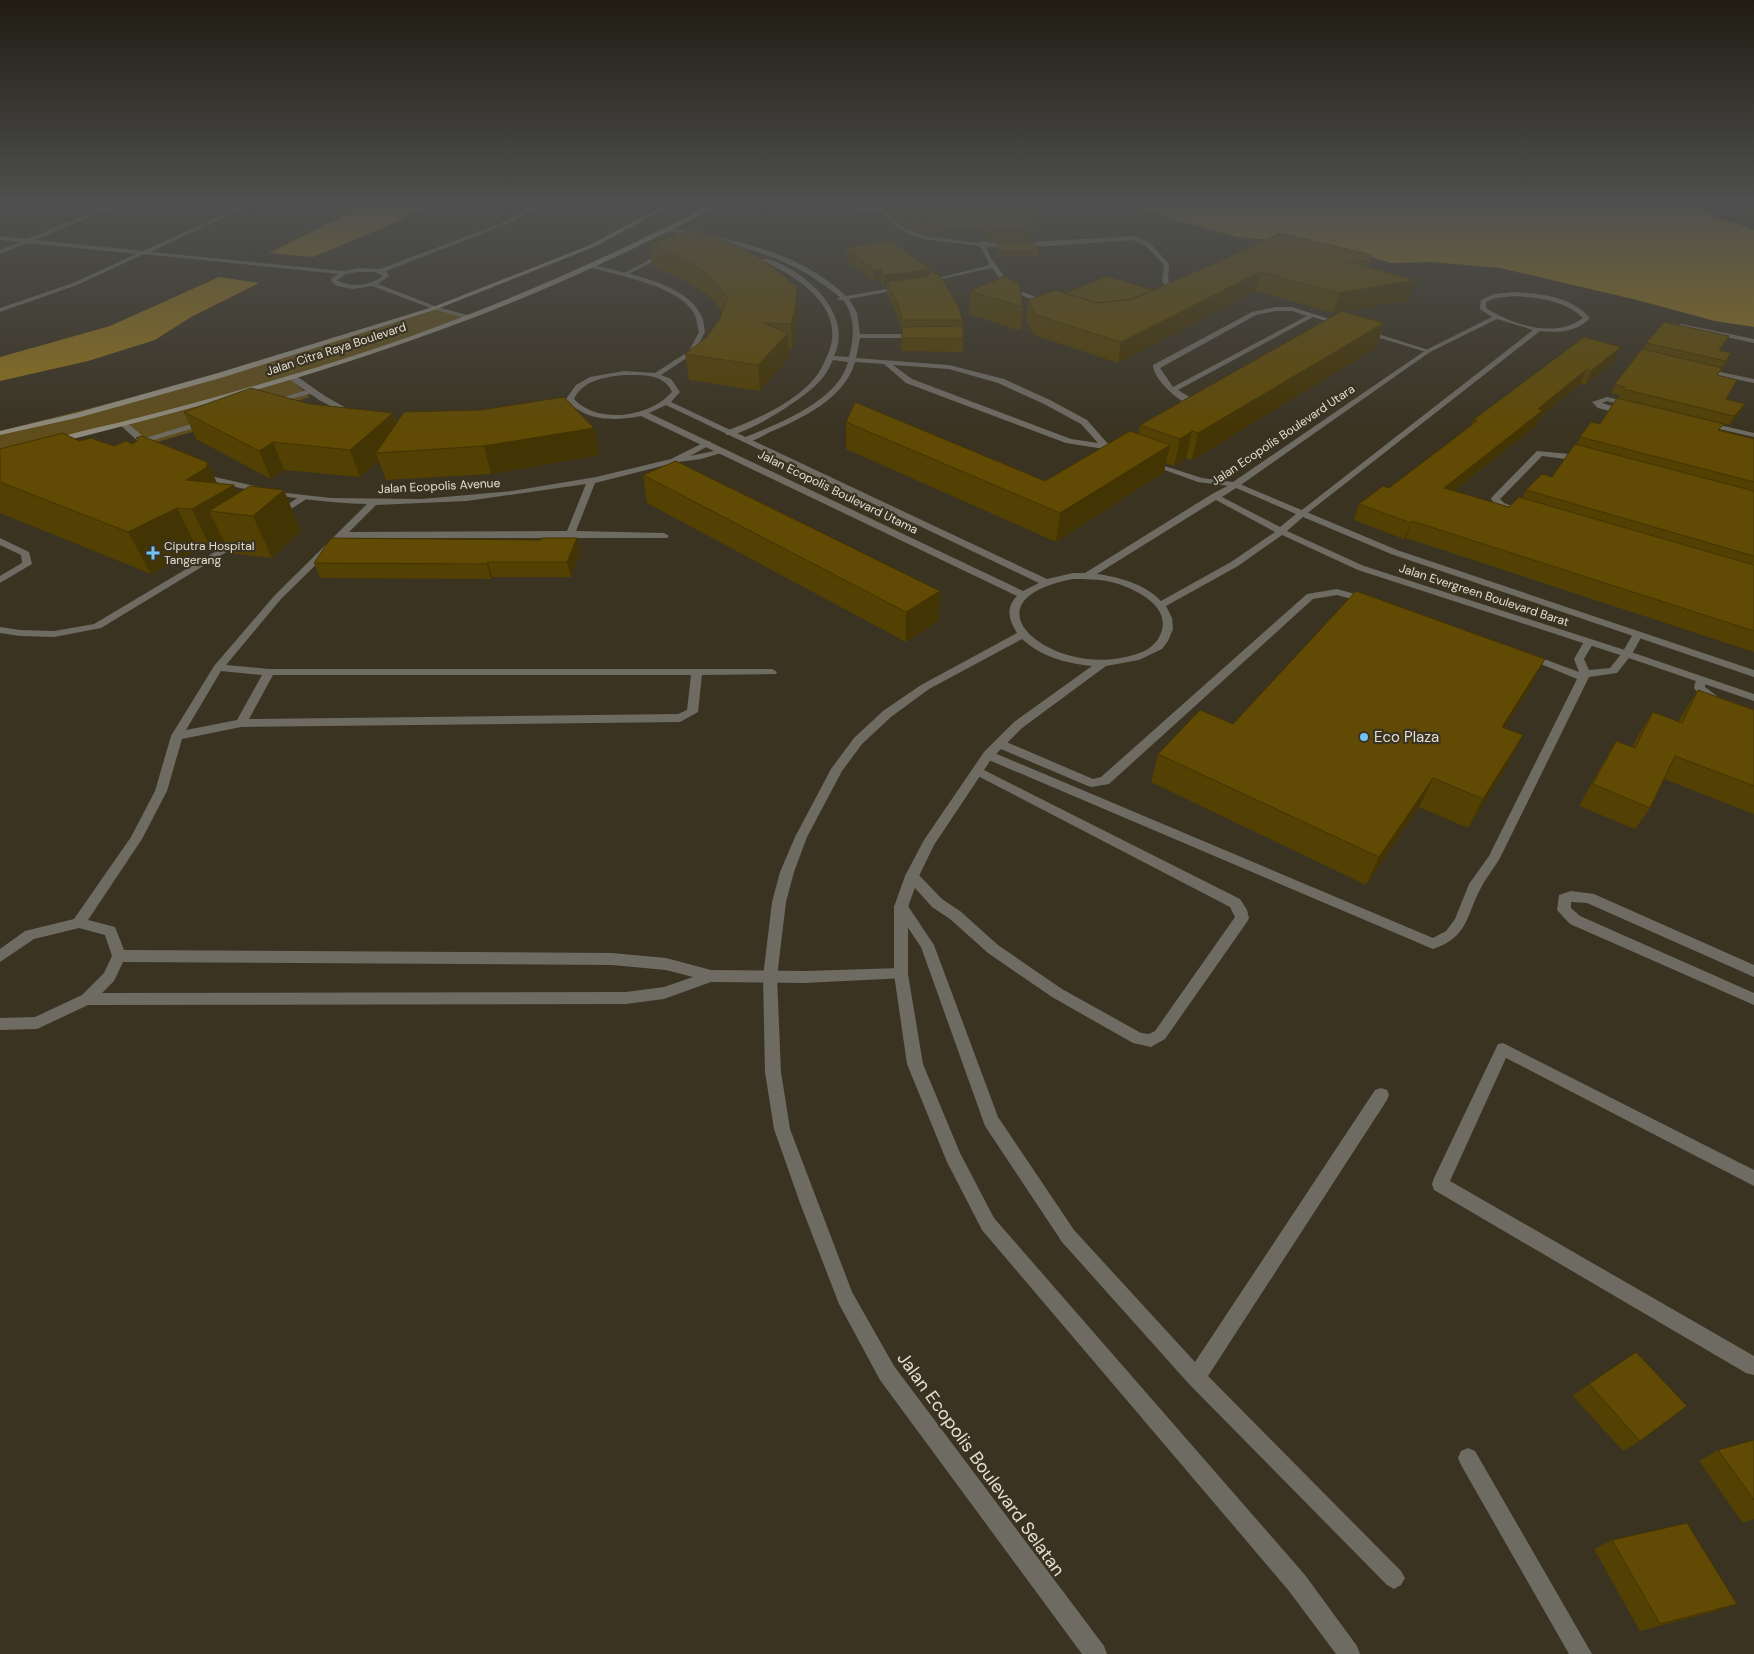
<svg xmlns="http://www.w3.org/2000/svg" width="1754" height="1654" font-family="'DM Sans',sans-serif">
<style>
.green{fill:#5f4d1c}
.water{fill:#8e711b}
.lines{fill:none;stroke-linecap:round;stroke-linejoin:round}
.service{fill:#6e6b63;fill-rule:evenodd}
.minor{fill:#6e6b63;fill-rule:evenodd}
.tertiary{fill:#6e6b63;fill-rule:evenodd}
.secondary{fill:#8f8a7c;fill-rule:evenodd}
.wall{fill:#534003}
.shaded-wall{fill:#433403}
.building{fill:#604a04;stroke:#433403}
.poi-dot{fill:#71c1f5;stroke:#3a3322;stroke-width:2}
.labels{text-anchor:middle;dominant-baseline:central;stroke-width:4.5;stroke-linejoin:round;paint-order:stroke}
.far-street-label{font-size:12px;fill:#e4dfd5;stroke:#3a3322}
.far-poi-label{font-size:12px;fill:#e4dfd5;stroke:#3a3322;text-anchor:start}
.poi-label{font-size:15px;fill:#e4dfd5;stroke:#3a3322;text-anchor:start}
.near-street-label{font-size:18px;fill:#e4dfd5;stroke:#3a3322}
</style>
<rect width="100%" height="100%" fill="#3a3322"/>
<path class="green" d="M435,308L470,317L311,371L0,457V431L220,375Z
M290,378L310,397L151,444L127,424Z"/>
<path class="water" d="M371,202H435L385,227L313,257L269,253Z
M1111,202H1690L1718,218L1754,230V327L1715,321L1637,300L1500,268L1432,262L1391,263L1332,245L1237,237L1176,220L1141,208Z
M219,277L259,283L191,317L155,340L88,361L0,381V357L110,326Z"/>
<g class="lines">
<path class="service" d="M811,202L874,207L884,210L904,228L926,236L979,243L982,241L999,244L1133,236L1150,243L1169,264L1168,280L1174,292L1169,299H1165L1168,292L1162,280L1164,265L1146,246L1133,240L1049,246L986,247L991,258L1012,288L1051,303L1052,304L1049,306L1008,290L992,268L942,279V277L990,265L980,246L923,239L900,230L880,212Z
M1276,307H1292L1345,324L1342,326L1313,317L1178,390L1203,405V409C1187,410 1153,381 1153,365L1252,312ZM1276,311H1292L1307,316L1173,387L1160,368L1256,315Z
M1361,330H1365L1432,351L1426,352L1361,332Z
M302,495L306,498L305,500L280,516L277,517L273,514Z
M240,537L245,540L243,542L101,628L54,637L20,636L0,633V627L20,630L54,631L94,624Z
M0,538L29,552L32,564L0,583V576L22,563L21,555L0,545Z
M1337,589L1369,598L1371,600L1366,603L1337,595L1313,599L1109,784L1092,787L1088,786L996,747L994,744L1000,740L1004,741L1093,779L1101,777L1307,594Z
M1637,633L1642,636L1632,654L1617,673L1589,677L1500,858C1495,867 1488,875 1483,884C1466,913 1470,937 1433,949L984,758L982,755L988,751L992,752L1433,938L1446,931L1455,919L1469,884L1489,856L1577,679L1524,657L1529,654L1533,655L1579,672L1574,659L1585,640L1589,639L1594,642L1584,659L1589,670L1610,668L1622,653L1633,634Z
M1701,677L1706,680L1705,687L1721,699L1723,701L1721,703C1710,705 1700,696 1694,688L1696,680Z
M978,767L1240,899L1247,910L1249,918L1247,922L1165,1039L1151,1047L1133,1043L1052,997L988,953L950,919L932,907L907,879L905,876L907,873H917L942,899L960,911L998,945L1062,989L1141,1033L1149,1034L1155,1031L1235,917L1230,907L974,774L972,771L974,768Z
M901,902L906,903L934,945L998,1117L1074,1230L1195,1362L1375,1090L1381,1088L1387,1090L1389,1095L1387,1100L1208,1376L1401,1571L1405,1578L1401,1585L1394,1589L1387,1585L1189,1384L1062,1242L985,1126L921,947L894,907L896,903Z"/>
<path class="minor" d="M118,202H125L35,240L143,251L250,202H256L151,252L344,271L359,268L380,269L497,225C508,220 533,202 542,202L515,221L386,271L389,276L378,284L437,307L471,316V318L469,319L433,309L372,286L353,289L337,286L332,282L331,279L338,274L144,254L77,285L0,312V308L73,283L136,254L28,243L0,254V250L20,242L0,240V236L27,239ZM359,272H375L383,276C371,285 351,289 337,280L346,274Z
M586,202H645L633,207Z
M670,228C732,239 799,251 846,296L905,286V288L903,289L849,299L857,313L860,334H917L920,336L917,338H860L856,358L949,365L1004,379L1050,400L1087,420L1109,445L1123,452L1119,454L1104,449L1066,443L906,383L884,364L855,362C845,399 800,419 768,433C761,437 751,443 743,442V438C778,424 838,401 848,362L833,360C829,369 824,377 818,383C804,398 745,437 726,435V431C757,419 792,404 814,379C820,372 824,363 827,356C849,310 799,277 763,261V259C772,258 783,265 792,270C820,287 851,321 834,356L849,357C854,338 856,317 843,300H838L837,299L840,297L836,294C784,252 731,244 668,231ZM893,365L949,369L998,383L1044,404L1081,424L1098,443L1071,439L912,379Z
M666,251L668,254L625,276L620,275Z
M1514,292C1541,294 1571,296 1590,318C1577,332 1559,333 1540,331L1305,515L1302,516L1298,513L1533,330L1497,319L1430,352L1238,487L1198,482L1145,463L1149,461L1202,478L1233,482L1426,350L1492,317L1480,309L1481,300L1494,294ZM1514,296C1539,298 1564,300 1583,318C1556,339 1513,325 1486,308V302L1495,298Z
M1681,324L1754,339V343L1679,327L1678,326Z
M1701,368L1754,379V383L1701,372Z
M310,389L314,391L313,393L272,404L268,402Z
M1607,397L1633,403L1634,405L1630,407L1607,401L1602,403L1628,411V415H1625L1598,408L1592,402Z
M205,420L209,422L208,424L150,441L155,446L151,448L140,443L119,424L126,422L145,438Z
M1702,421L1754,433V437L1702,425Z
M707,441H710V445L690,456L724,449L728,451L701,459L678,462L595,483L576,531L664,533L669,536L667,538H343L281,599L226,665L269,669H772L777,672L776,674L702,675L698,712L680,722L241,727L182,739L167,791L142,839L88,920L115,927L124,950L612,953L666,958L711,970L804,971L901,968L906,970L908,974L906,978L804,983L711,982L664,999L626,1004L88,1005L37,1029L0,1030V1018L35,1017L82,995L104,973L112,956L105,935L79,928L34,939L0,962V949L25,931L74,919L131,837L155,791L171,736L214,666L275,595L367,504C308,502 253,493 197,477V473L286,493L331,498L422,499L512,491L596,477L671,459ZM586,484L567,531L349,532L376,505L467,501ZM221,671L262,675L237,720L186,730ZM273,675H691L687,710L678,714L249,719ZM123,962L612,965L666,970L693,977L664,987L626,992L102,993L114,981Z
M1537,451L1569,454L1586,459L1582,461L1542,456L1500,499L1504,503L1519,509V513C1508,514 1497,507 1491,499L1492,497Z
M1571,891L1594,894L1754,965V977L1587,903L1571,902V908L1580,916L1754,993V1005L1570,924L1557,910L1559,895Z
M1503,1043L1754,1170V1186L1506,1058L1450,1181L1754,1356V1375L1746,1373L1434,1190L1432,1184L1434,1178L1498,1044Z
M1468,1448L1475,1451L1592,1654H1569L1461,1465L1458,1458L1461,1451Z"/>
<path class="tertiary" d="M594,265C625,273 684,283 700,313C704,319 704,326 705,332L694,353L661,375L671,379L680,392L671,402L1047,579L1073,573H1085L1212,494L1235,482L1397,550L1754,670V677L1391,554L1303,517L1287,531L1364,566L1631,652L1754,694V701L1623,656L1358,570L1282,535L1238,566L1166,606L1172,618L1173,629L1168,641L1162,649L1139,660L1106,666L1022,728L992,758L934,845L919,876L908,907V974L923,1064L960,1153L994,1218L1305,1575L1357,1646L1360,1654H1336L1289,1591L982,1230L947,1162L907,1064L894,974V907L905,876L924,840L984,752L1014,722L1092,666C1065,663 1042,657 1022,639L929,689L891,717L862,744L842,771L807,837L794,872L786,902L777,977L781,1072L790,1129L852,1292L894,1366L1104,1646L1107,1654H1082L880,1380L839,1304L800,1203L774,1129L765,1072L763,977L772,902L780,872L795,837L831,769L854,738L883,711L921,685L1017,633C1009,620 1005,608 1017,596L641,416C615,421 585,422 566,399L576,385L590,377L624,371L655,373L689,351L699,332C697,326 697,319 694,313C678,286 620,276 592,268ZM624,375C641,375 664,373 672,392C650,417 598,425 574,399C583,380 605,377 624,375ZM666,405L1039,583L1023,591L649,413ZM1236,488L1296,514L1280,527L1222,497ZM1216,500L1275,532L1231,562L1161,601C1145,584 1119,577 1097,574ZM1073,579C1085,579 1099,579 1111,582C1132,587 1172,605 1161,633C1155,649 1140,654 1125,657C1051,675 959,601 1073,579Z
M289,375H295L325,396L357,414L350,416L319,400L289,379Z"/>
<path class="secondary" d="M670,202H677L594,247L437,309L224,377L81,417L0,435V431L76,413L218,373L433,307L590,245Z
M716,202H723C712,210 698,216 686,222C657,237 628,252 598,265C426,345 241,397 57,443L53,441C62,434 111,425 125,421C187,406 247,388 308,370C450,327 585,270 716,202Z"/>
</g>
<path class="wall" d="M873,202H1015L1021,212L1038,219L1037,230H1030L1029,240L999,242L989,240L984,230L917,231L905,227L885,209L879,207Z
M1734,202H1754V211L1742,205Z
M1281,233L1371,260L1369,267L1416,280L1409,300L1333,313L1256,291L1118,363L1034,335L1026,320L1028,300L1152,291Z
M890,240L941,277L963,320V352L901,351L902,332L899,319L887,294V286L884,287L881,281L874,282L846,260V248Z
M998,243L1039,251L1038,256L999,257L998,249Z
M649,244L798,311L797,328L792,349H789V358L760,391L689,380L685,354L707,337L720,318L722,312L708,295L687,282L652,266Z
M970,291L1023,307L1021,331L969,314Z
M1384,323L1376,348L1192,460L1186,458L1174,466L1166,463L1164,472L1056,542L846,449V422L1045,481L1138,434L1140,425Z
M1729,336L1720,350L1727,361L1717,376L1726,399L1740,413L1729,425L1619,398L1620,395L1611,393L1615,384L1643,350L1646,343Z
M1584,337L1614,361L1585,385L1580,384L1539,418L1536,425L1454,491L1509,507L1522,498L1526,490L1552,477L1576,445L1580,437L1600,424L1720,431L1754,439V652L1406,538L1404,539L1354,520L1359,504L1389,488L1471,426L1473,420Z
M310,404L393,413L397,423L599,455L491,474L386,480L379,461L360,477L284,470L271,479L196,439L184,412Z
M79,441L114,446L133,444L207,462L217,483L234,485L238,494L301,531L272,558L229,553L225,543L212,551L198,550L151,574L0,513V449Z
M643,475L940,591L938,621L906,642L647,503Z
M580,553L571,577H492L491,579L320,578L314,563Z
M1530,687L1504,728L1523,735L1508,764L1468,828L1419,807L1366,885L1151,782L1158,754L1233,724Z
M1698,690L1754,710V814L1664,779L1650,808L1635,829L1579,806L1603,763L1616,741L1632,747L1639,734L1653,712L1678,722L1684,712Z
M1589,1384L1640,1441L1623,1451L1573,1396Z
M1754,1440V1519L1743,1523L1699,1461L1718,1450Z
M1612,1540L1737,1604L1716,1611L1640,1631L1594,1549Z"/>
<path class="shaded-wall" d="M881,269V281L874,282V270Z
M930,270L929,282H887V286L884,287V275Z
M1260,272L1256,291L1118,363L1121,342Z
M1416,280L1409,300L1333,313L1339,293Z
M797,287L798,311L797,328L792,349L791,324Z
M1384,323L1376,348L1192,460L1198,433Z
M788,333L789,358L760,391L758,365Z
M1621,347L1614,361L1585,385L1591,371Z
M1587,369L1580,384L1539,418L1536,425L1437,504L1444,488L1538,409Z
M1745,404L1740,413L1729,425L1734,416Z
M393,413L402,440L376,453L379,461L360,477L350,450Z
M594,428L599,455L491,474L484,446Z
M1192,431L1186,458L1174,466L1180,439Z
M273,442L284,470L271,479L259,451Z
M1170,445L1164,472L1056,542L1060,513Z
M207,462L221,492L234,485L248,515L209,511L225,543L212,551L192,509L186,480Z
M284,490L301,531L272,558L253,516Z
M177,508L198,550L151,574L128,532Z
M1412,521L1406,538L1404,539L1411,523Z
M577,538L580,553L571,577L567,562Z
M488,562L492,577L491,579L487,564Z
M940,591L938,621L906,642V612Z
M1545,659L1530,687L1487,755L1502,727Z
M1523,735L1508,764L1468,828L1483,799Z
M1433,778L1419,807L1366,885L1379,857Z"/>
<path class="building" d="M890,202H1015L1021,212L1038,219H1025L1030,229L1000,231L990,229L985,219L917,220L906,216Z
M694,229L740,247L762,259L797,287L796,303L791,324L763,323L788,333L758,365L685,354L707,337L720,318L728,297L705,272L684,259L649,244Z
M1281,233L1371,255V260L1349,262L1416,280L1339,293L1260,272L1121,342L1036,315L1028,300L1055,290L1096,303L1134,299Z
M890,240L941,277L958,306L963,320H902L899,307L887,282L927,276L930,273V270L884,275L881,269L874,270L846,248Z
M1034,242L1039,251L999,252L998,243Z
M1005,276L1019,283L1023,307L970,291Z
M1107,276L1153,290L1130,299L1096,303L1065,293Z
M1342,311L1384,323L1198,433L1192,431L1180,439L1140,425Z
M1664,322L1729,336L1719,350L1731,353L1726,361L1646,343Z
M963,326V339L902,338V327Z
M1584,337L1621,347L1591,371L1587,369L1538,409L1543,410L1444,488L1509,507L1519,497L1754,565V631L1412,521L1411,523L1359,504L1383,486L1389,488L1477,421L1473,420Z
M1642,349L1722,368L1717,375L1737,380L1726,399L1745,404L1734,416L1623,389L1625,387L1615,384Z
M251,388L310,404L393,413L350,450L273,442L259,451L184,412Z
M564,397L594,428L484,446L376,453L404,412L481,410Z
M1617,398L1724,424L1718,430L1754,439V482L1580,437L1591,422L1600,424Z
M855,402L1045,481L1130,431L1170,445L1060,513L846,422Z
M63,433L79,441L91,438L114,446L126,441L133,444L138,440L136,438L142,436L207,462V467L186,480L234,485L192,509L177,508L128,532L0,482V449Z
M1575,444L1754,491V556L1526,490L1542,474L1552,477Z
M676,461L940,591L906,612L643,475Z
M250,486L284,490L253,516L209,511Z
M331,538L541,540L542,538H577L567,562H488L487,564L314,563Z
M1356,591L1545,659L1502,727L1523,735L1483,799L1433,778L1379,857L1158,754L1200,710L1233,724Z
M1698,690L1754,710V786L1675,756L1650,808L1593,784L1616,741L1635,748L1653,712L1682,723Z
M1636,1352L1687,1406L1640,1441L1589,1384Z
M1754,1440V1500L1718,1450Z
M1687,1523L1737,1604L1660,1624L1612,1540Z"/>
<linearGradient id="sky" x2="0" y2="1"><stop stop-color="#201c13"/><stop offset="0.47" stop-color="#4f504f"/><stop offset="1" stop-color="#4f504f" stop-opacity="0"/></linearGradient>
<rect width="1754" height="433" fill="url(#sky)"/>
<g class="poi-dot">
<path d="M150.5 545.5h5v5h5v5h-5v5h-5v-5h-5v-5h5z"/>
<circle cx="1364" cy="737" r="5"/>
</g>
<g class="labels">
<g class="far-street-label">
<text transform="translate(336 349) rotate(-18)">Jalan Citra Raya Boulevard</text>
<text transform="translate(1283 435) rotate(-34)">Jalan Ecopolis Boulevard Utara</text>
<text transform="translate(439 486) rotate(-3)">Jalan Ecopolis Avenue</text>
<text transform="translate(838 492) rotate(26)">Jalan Ecopolis Boulevard Utama</text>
<text transform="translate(1484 595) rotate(18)">Jalan Evergreen Boulevard Barat</text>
</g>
<g class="far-poi-label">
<text x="164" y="546">Ciputra Hospital<tspan x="164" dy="14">Tangerang</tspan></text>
</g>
<g class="poi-label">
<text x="1374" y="737">Eco Plaza</text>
</g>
<g class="near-street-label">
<text transform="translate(981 1464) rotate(54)">Jalan Ecopolis Boulevard Selatan</text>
</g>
</g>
</svg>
